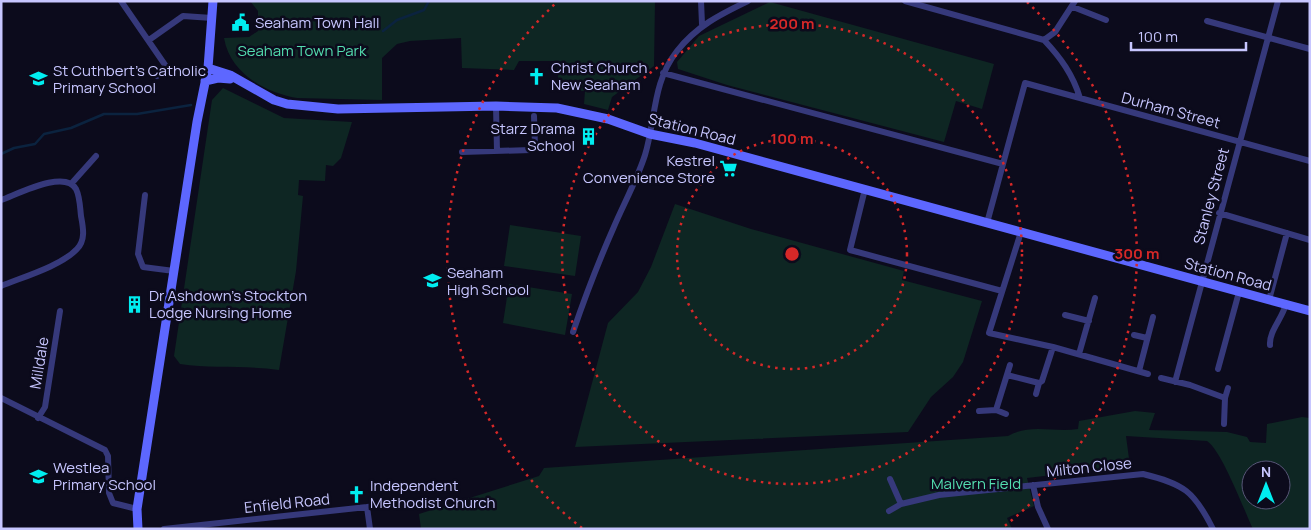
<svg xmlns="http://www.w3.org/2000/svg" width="1311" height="530" font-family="Manrope,sans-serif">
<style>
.green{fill:#0e2623;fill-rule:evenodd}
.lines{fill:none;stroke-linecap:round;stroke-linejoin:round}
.stream{stroke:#0b233f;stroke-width:2.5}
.minor{stroke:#36397b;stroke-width:6}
.secondary{stroke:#5d67ff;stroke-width:9}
.ring{fill:none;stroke:#d62828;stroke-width:2.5;stroke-dasharray:2.5 5}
.labels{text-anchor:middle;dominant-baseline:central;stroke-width:5;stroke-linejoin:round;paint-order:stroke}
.poi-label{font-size:15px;fill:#c7c6ff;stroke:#0c0b1c;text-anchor:start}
.park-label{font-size:15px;fill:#53ddaf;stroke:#0c0b1c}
.street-label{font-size:15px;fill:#c7c6ff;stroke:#0c0b1c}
.centre{fill:#d62828;stroke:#0c0b1c;stroke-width:2.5}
.ring-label{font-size:15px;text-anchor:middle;font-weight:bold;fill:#d62828;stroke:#0c0b1c;stroke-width:5;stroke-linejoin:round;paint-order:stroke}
</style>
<rect width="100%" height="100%" fill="#0c0b1c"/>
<path class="green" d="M250,1H655L654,66L612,97L608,110L584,104L585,91L559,90L557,61H519L514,70L462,68L461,38L410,41L397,44L382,58V100L297,98C264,92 230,73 224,38L249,37L258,31V11Z
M770,2L994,64L982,109L956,101L944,142L727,85L678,69L677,62L699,36Z
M223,88L284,118L352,122L341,158L333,166L326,165L325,181L299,180L298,195L303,196L296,271L279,370C246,365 213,369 180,364L174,356L212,100Z
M675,204L751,229L904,271L902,280L982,301L963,362L953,377L931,397L908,432L575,447L608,323L638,292L651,267Z
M510,225L581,236L575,276L504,266Z
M509,284L572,294L565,335L503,323Z
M1135,411L1155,413L1149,430L1227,432L1247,437L1250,442L1266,443L1267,424L1302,417L1310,418V529H1253C1244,510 1222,451 1207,441L1126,436L1130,466L1027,478L1034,506L1007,518L1012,529H421L419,514L539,476L544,468L1008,436C1031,423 1054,433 1078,429L1079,421ZM1251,470H1281V500H1251Z"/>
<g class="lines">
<path class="stream" d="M383,31L397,20L424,10L429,1
M1,154L14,148L35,144L44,134L71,128L104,114H137L191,105"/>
<path class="minor" d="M121,1L172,75
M701,1L702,24
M905,1L1044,40C1061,58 1073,75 1080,98
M1073,7L1106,20
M1207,21L1310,49
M149,40L183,16L212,18
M1044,40L1055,32L1075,1
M663,73L1003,164
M157,76L168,68
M496,106L497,151
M534,116L535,147L560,149
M462,152L531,150L535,147
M71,184L96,156
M865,189L850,250L1002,291
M145,195L138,254L143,267L174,271
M1,200C18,194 65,169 76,189C80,197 80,208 81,216C83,227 86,240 77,249C61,266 23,277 1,286
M1219,213L1310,240
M987,223L1025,83L1310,161
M1021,232L989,333L1053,347L1148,374
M1269,300L1287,233
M1065,315L1089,321
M573,332C585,297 598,263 613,229C623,205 637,180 645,155C656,119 652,83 677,51C697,26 719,15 748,1
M1134,335L1147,338
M1270,345C1269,331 1282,319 1286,304
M1079,354L1095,298
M1218,369L1239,292
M1139,371L1153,317
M1007,375L1039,383L1042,381L1053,347
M1161,378L1190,385L1225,398
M1175,382L1278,1
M1036,394L1039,383
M1,398L105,450L108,456L109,493L113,503L137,509
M996,410L1010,365
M979,411L996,410L1006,414
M38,418L45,407L60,311
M1224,424L1225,398L1228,388
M890,479L901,504
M1033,485L1038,507L1048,529
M367,507L370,529
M889,511L901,504L939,495L1143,474C1184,484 1194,491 1213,529
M164,529L413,502"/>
<path class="secondary" d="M208,68L230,75L274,100L287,104L338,109L496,106L557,108L608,119L650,134L695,143L1310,311
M205,81L218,78L230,79
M138,529L137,509L197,122L208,68L213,1"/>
</g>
<g class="ring">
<circle cx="792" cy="254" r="115"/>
<circle cx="792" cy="254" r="230"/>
<path d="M582 528A345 345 0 0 1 557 2M1027 2A345 345 0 0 1 1002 528"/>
</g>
<defs>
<symbol id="civic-bare" viewBox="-9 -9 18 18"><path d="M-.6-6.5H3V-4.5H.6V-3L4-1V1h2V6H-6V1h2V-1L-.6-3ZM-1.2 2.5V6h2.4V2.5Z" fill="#00edf0" stroke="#0c0b1c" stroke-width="2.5" paint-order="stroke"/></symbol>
<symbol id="church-bare" viewBox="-9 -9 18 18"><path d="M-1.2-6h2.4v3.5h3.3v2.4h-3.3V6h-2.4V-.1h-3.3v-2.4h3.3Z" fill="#00edf0" stroke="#0c0b1c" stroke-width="2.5" paint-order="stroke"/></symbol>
<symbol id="school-bare" viewBox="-9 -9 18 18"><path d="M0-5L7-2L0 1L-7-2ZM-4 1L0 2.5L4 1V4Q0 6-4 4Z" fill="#00edf0" stroke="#0c0b1c" stroke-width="2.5" paint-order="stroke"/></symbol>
<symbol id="building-bare" viewBox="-9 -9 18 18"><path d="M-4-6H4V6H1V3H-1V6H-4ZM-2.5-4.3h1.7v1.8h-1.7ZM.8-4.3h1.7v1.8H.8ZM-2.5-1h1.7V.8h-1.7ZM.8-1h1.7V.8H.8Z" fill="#00edf0" stroke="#0c0b1c" stroke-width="2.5" paint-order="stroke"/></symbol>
<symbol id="supermarket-bare" viewBox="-9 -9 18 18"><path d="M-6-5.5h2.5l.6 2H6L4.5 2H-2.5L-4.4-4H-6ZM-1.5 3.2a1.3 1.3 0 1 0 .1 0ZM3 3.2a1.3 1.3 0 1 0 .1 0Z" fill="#00edf0" stroke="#0c0b1c" stroke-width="2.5" paint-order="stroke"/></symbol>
</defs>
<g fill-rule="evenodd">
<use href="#civic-bare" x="228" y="10" width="25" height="25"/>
<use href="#church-bare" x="524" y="64" width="25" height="25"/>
<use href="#school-bare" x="26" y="66" width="25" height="25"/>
<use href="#building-bare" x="576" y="124" width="25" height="25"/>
<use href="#supermarket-bare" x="716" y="156" width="25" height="25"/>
<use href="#school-bare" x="420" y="268" width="25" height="25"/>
<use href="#building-bare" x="122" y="292" width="25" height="25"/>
<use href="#school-bare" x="26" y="464" width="25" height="25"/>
<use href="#church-bare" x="344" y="482" width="25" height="25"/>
</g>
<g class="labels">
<g class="poi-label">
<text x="255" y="22">Seaham Town Hall</text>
<text x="551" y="67">Christ Church<tspan x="551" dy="17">New Seaham</tspan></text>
<text x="53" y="70">St Cuthbert's Catholic<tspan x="53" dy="17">Primary School</tspan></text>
<text x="575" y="128" text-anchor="end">Starz Drama<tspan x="575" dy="17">School</tspan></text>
<text x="715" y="160" text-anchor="end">Kestrel<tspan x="715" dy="17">Convenience Store</tspan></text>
<text x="447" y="272">Seaham<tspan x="447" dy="17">High School</tspan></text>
<text x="149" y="295">Dr Ashdown's Stockton<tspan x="149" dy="17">Lodge Nursing Home</tspan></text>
<text x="53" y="467">Westlea<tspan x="53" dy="17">Primary School</tspan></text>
<text x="370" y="485">Independent<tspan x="370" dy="17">Methodist Church</tspan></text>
</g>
<g class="park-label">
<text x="302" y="50">Seaham Town Park</text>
<text x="976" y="483">Malvern Field</text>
</g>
<g class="street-label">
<text transform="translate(1171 110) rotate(15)">Durham Street</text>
<text transform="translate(692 129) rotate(14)">Station Road</text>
<text transform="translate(1211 196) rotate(-75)">Stanley Street</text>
<text transform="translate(1228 274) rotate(15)">Station Road</text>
<text transform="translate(39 363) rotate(-81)">Milldale</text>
<text transform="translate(1089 467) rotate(-6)">Milton Close</text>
<text transform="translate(287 503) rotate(-6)">Enfield Road</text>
</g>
</g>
<circle cx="792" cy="254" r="8" class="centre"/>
<g class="ring-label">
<text x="792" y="29">200 m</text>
<text x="792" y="144">100 m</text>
<text x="1137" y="259">300 m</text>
</g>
<rect width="1311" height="530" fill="none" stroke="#c7c6ff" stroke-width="5"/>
<g transform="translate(1266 485)"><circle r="24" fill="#0c0b1c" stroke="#575677"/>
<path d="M0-4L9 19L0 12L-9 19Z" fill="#00edf0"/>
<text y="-8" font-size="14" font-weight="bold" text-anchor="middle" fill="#c7c6ff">N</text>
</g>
<path d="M1131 42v8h115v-8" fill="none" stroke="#c7c6ff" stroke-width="2.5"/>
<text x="1138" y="42" font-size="15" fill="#c7c6ff" stroke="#0c0b1c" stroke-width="4" paint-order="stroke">100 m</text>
</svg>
